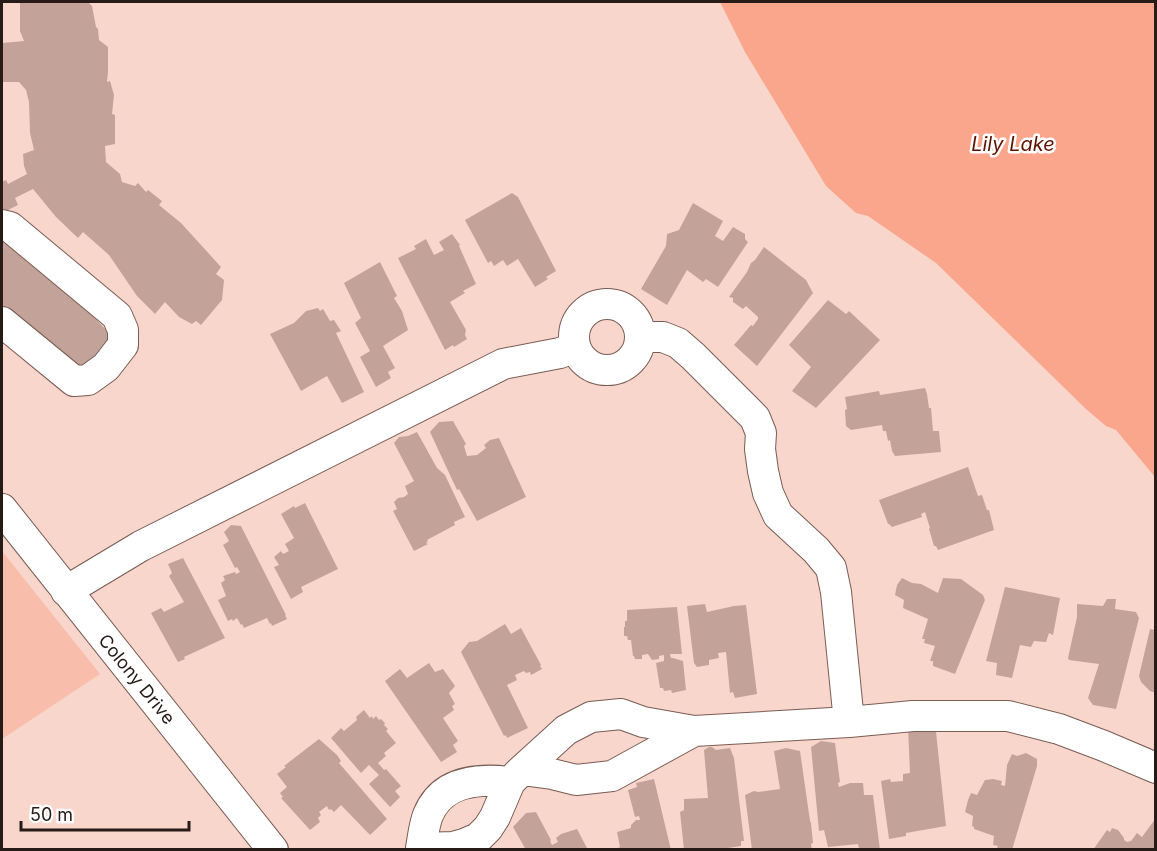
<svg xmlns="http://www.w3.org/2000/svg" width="1157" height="851" font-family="Inter,sans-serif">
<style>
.green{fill:#f8bdab}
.water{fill:#f9a68d}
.building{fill:#c3a399}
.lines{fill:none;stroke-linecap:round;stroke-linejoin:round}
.minor-casing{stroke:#795c53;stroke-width:32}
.minor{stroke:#fff;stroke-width:30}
.labels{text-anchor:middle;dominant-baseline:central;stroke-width:5;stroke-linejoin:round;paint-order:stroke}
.street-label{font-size:18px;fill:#261b17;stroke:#fff}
.water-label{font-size:20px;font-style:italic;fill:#5c1400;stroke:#fff}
</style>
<rect width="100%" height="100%" fill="#f8d6cc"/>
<path class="green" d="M2,551L100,674L2,739Z"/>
<path class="water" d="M720,2H1155V477L1116,430L1106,426L1086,409L936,263L868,216L856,213L826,186L745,52Z"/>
<path class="building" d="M20,2H88L92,6L96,27L98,29L99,40L108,47V72L107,82L110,81L114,95L112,114L115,115V144L105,146L106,162L120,174L122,182L135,186L138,183L146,192L148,190L162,201L159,205L181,223L221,267L216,274L224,280L222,300L201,325L196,321L192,324L179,317L165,302L155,314L137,296L109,255L83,232L78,238L56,217L33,189L15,198L18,205L2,213V182L6,180L8,184L27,174L24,166L23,154L34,150L30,133L29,102L26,90L19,82H2V43L24,41L20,31Z
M512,193L518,197L556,271L546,277L548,279L535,287L518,259L507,266L503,260L494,266L491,261L488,263L465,220Z
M693,203L723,221L715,236L723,241L733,227L745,234V239L748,242L718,287L706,279L703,282L687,270L667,305L641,289L666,246L667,234L679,230Z
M452,234L460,245L459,246L476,284L463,291L465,293L450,302L466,330L465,335L467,339L454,347L453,345L445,350L398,258L416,249L414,246L426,239L434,255L444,250L439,242Z
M2,237L89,312L109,333L119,340L87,375L2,305Z
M764,247L806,280L813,293L757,366L734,345L751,325L753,326L758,319V317L746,306L743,309L733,302V298L729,297L747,272L751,263L755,260Z
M380,262L397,296L394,298L402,311L408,330L383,346L395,368L388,372L391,378L376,387L360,357L370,351L355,323L361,318L344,283Z
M828,300L846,314L849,311L880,340L816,408L792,391L811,367L789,345Z
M318,308L320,311L323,309L330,321L334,320L341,331L336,333L364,392L342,403L327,376L301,391L270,334L294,323L306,311Z
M925,388L927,394L929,408H931L933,431H939L941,452L895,456L892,451L890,440L888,441L886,431H883L882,425L851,430L846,426L845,410L847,409L845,397L879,391L880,395Z
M453,421L466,444L464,446L467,456L477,455L486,448L484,445L490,440L499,438L526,497L477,521L459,489L457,490L430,432L439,422Z
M417,432L437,468L445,475L465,517L454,522L455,525L427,540L428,541L426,543L428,544L414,551L393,511L397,509L394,502L398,498L404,497L408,494L405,486L414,481L394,443L399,437L408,436Z
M968,467L978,496L982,495L987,510H989L994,530L938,550L936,546H934L929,529L930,528L925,512L921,514L922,517L892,527L889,524H888L879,500Z
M305,503L338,569L301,587L303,592L291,599L274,567L279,565L274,557L281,551L283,554L289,551L285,544L294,538L281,514L294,506L295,508Z
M231,525L241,526L286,615H285L287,619L272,626L271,623L270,624L267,618L244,628L242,624L241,625L237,618L233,621L232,619L228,621L218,600L226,596L221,583L225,580L223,576L235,572L236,574L240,572L237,567L235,568L223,545L229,541L224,532Z
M183,558L225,638L184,657L185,659L178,662L151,613L161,608L164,612L184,602L169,576L172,573L168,564Z
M902,578L912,583L921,584L938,593L943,578L961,579L983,595L985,600L955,674L933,666V661H930L935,646L924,643L925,639H922L928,619L903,608L904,600L895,595L897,585Z
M1005,587L1060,598L1053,635L1049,633L1046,642L1034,641L1031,647L1020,645L1012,678L996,675L997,663L986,661Z
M1107,599H1116L1115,609L1136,612L1139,618L1116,709L1093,705L1088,698L1099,664L1069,660L1068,658L1077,617V604L1103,606Z
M705,604L707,612L734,606L746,605L757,694L735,698L733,692L730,693L726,652L718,653L719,658L709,660V665L697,667L694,663L687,606Z
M677,607L682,654H670L671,658H673L683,661L686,690L672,693L671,690L664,691L663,688H660L656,663L664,661V655L659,656V659L652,660L648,654L642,655V659H635L634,656H633L631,640H628L627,636H624V627H625V621H627V610Z
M505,624L511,634L521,628L541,665L540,666L542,669L531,675L530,672L526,673L524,671L515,675L517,680L507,685L528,728L507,738L506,735L504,736L461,652L469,642L477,641Z
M1150,629L1156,630V693L1150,691L1141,682L1139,676Z
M429,663L435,672L443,669L455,686L449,693L455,704L452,706L454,710L443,718L458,741L453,745L457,752L441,762L385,681L400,669L407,678Z
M364,710L370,718L372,716L373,719L376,716L379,720L381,719L385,723L384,725L388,729L386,731L396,743L384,753L386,756L378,763L384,770L386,769L401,786L395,791L400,797L390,807L369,784L379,775L369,765L361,773L331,738L341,728L344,731L357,720L356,717Z
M908,727L936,732L946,826L906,833V836L889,839L881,781L890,779L891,782L903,781V774L910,773Z
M319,739L337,755L341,761L339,763L387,819L370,835L341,805L334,812L331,809L329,810L327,806L319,812L321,815L318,818L320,822L310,830L281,798L283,797L280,793L287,787L277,774L286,767L284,766Z
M821,741L835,743L840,782L838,783L839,787L850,783H863L864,795H873L880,850H862V848H859L858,844L828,847L824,830L819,831L811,747Z
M709,747H712L716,750L730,748L734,758L744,841H741V846L715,850H684L680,812L684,810V799L708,798L704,750Z
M786,748L800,751L810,821L811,823L813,843L811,844L812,850H752L745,795L754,791L758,792L780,789L774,751Z
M1026,753L1037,759V766L1012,850H996L998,846L993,845L994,836L974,829V827L972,826L973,816L965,812L968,800L971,793L977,795L985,780L993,779L1002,781L1001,785L1005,786L1007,765L1012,754L1017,756Z
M654,779L671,850H614L620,847L617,832L631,828V825L636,820H640L639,816L635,817L628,790L637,787L636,783Z
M536,812L551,840L550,841L552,845L558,842L556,838L561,834L577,829L588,850H545L544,848L542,850H526L513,827L526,813Z
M1156,818V850H1093L1107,830L1110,832L1112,828L1118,830L1124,838V840L1127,842L1131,841L1137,833L1142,837Z"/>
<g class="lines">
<defs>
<path id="minor" d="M2,225L10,227L117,316L123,330V345L106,367L88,380L74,381L2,322
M574 337a33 33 0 1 1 66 0a33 33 0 1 1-66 0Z
M640,337H663L678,343L693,356L755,418L761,433L760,449L763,471L768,493L778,515L816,550L831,568L836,592L849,722
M2,509L273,850
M66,591L141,546L503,364L560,353L575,347
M694,731L612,776L576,780L552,774L522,770L566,730L591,717L621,714L643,722L694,731L849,722L913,716H1008L1059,729L1104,746L1156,768
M510,782C478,778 442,781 428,815C424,825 423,837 421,848L453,847L464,844L478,838L488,828L495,817L510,782L522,770"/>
</defs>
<use href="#minor" class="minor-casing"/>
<use href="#minor" class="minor"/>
</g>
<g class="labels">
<g class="street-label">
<text transform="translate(137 679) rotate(51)">Colony Drive</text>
</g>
<g class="water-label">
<text x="1013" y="144">Lily Lake</text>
</g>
</g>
<rect width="1157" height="851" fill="none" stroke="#261b17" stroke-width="6"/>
<path d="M21 821v9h168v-9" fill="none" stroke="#261b17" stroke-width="3"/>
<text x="30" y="821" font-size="18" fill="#261b17" stroke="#ffffff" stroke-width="4.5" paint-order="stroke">50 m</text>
</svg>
